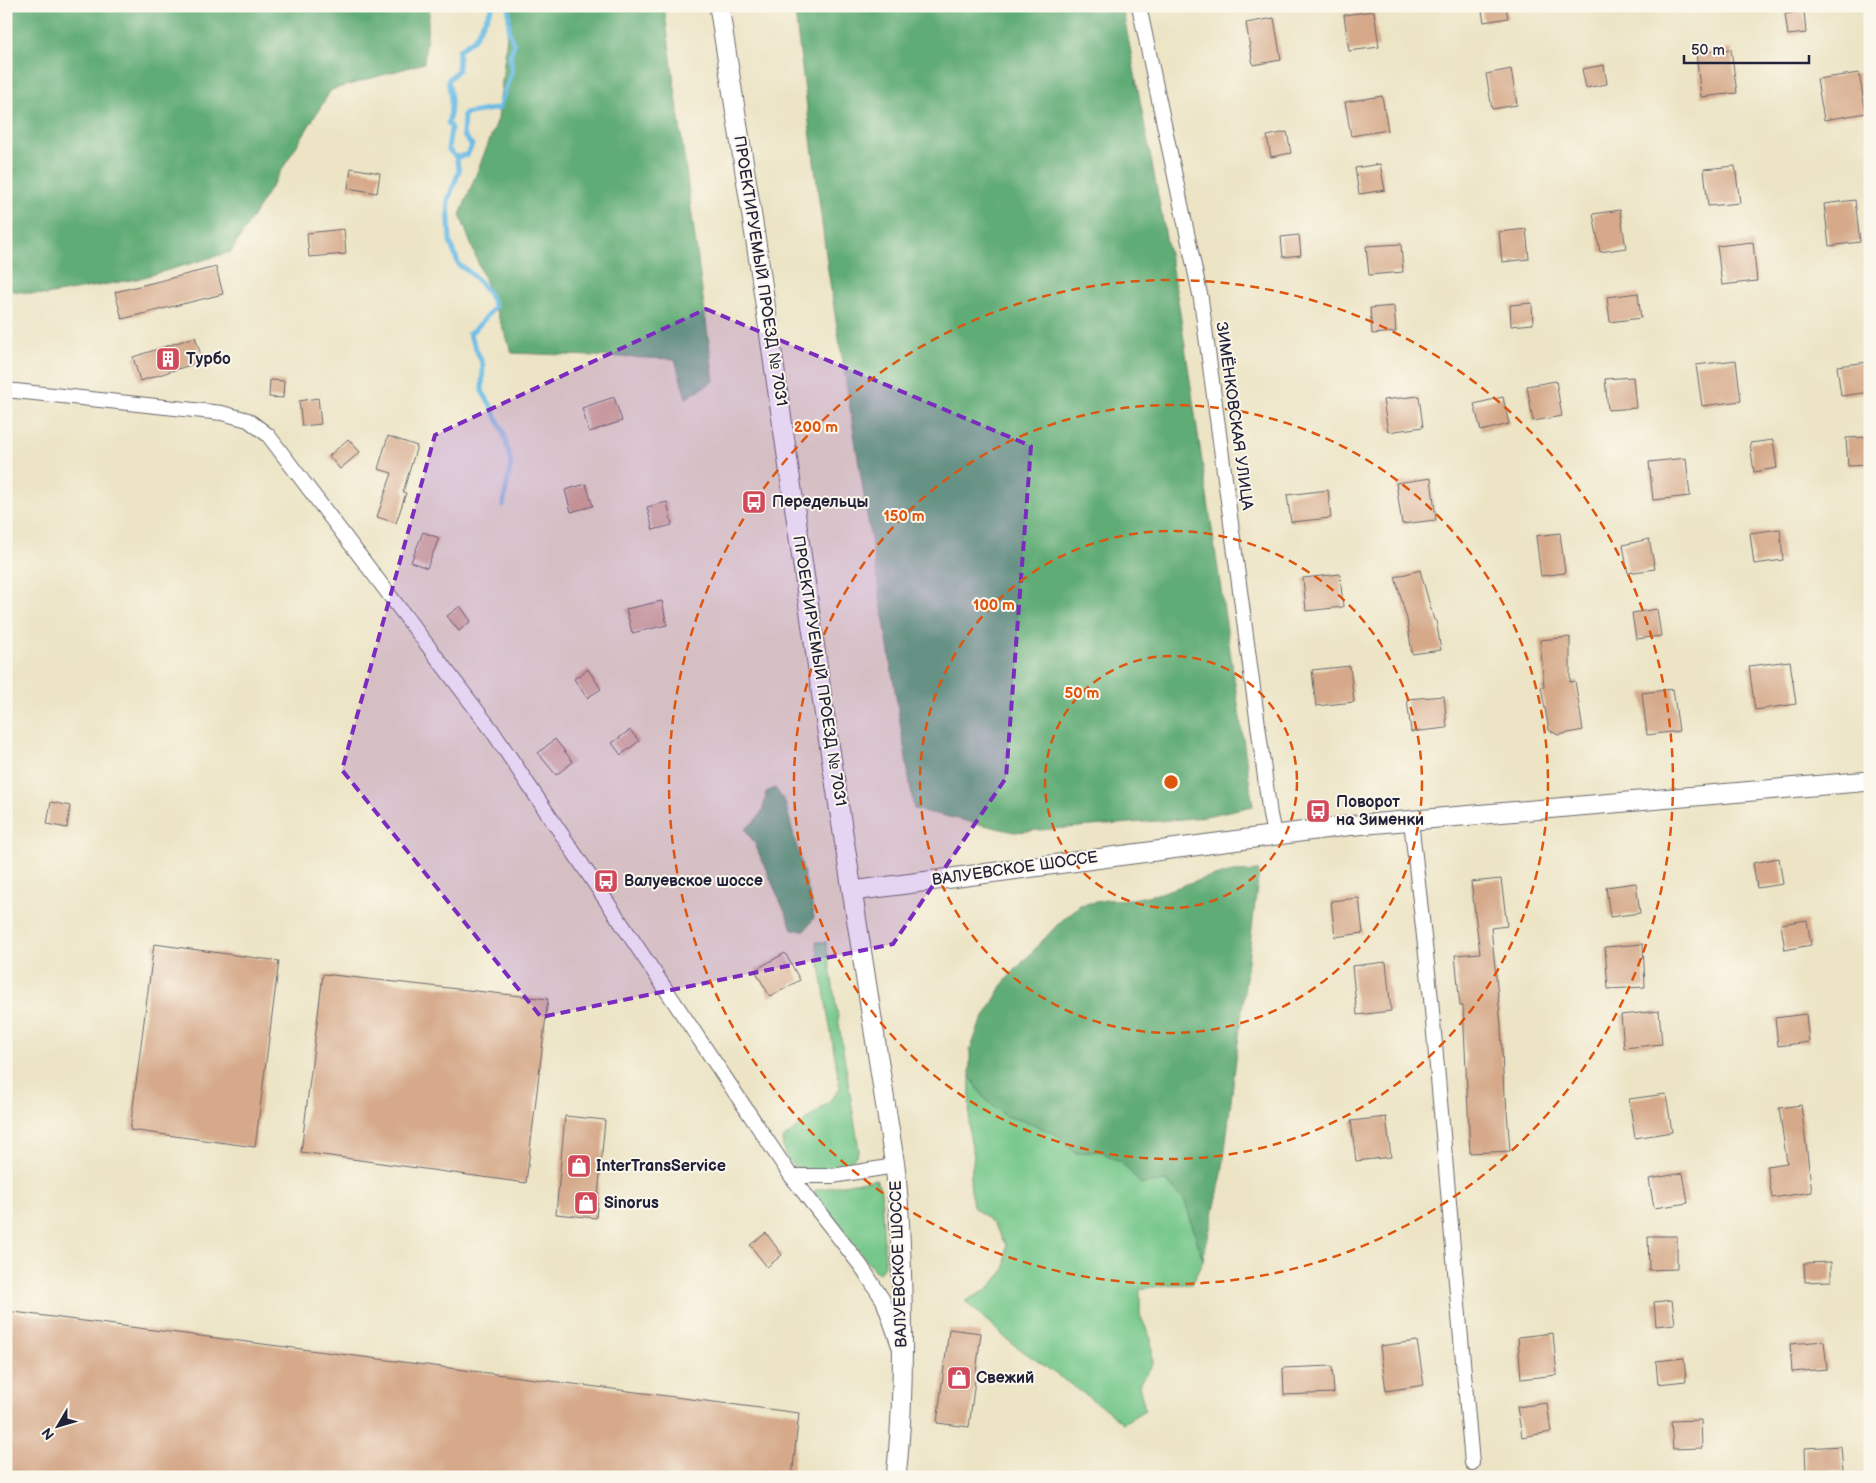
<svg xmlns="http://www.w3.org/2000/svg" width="1876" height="1483" font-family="'Balsamiq Sans',sans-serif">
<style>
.green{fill:#75c78a;stroke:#4c7462}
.forest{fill:#60ac76;stroke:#416758}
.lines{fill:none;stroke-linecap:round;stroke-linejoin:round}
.stream{stroke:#6bbce6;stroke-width:5}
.building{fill:#d5a989}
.street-casing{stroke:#69666b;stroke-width:16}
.secondary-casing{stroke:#69666b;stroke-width:21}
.street{stroke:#fff;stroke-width:14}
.secondary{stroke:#fff;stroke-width:19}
.marked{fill:#7b2cbf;fill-opacity:0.2;stroke:#7b2cbf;stroke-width:4;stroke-dasharray:10 6;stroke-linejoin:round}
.ring{fill:none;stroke:#de560e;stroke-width:2.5;stroke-dasharray:9 6}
.labels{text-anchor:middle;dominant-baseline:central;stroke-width:4;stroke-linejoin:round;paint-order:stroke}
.street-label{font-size:16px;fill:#22223b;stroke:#fbf7ec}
.poi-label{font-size:16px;font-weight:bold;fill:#22223b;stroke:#fbf7ec;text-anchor:start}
.centre{fill:#de560e;stroke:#fbf7ec;stroke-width:2.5}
.ring-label{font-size:15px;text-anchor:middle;font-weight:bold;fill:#de560e;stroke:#fbf7ec;stroke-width:4;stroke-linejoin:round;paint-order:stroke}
</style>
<rect width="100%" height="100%" fill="#fbf7ec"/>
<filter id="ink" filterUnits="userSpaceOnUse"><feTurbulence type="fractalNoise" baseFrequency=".02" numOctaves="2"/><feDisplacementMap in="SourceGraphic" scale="10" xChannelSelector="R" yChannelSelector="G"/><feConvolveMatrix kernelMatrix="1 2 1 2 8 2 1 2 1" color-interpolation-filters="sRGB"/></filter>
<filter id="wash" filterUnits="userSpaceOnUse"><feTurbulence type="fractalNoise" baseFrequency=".0096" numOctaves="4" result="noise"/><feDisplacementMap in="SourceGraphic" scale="20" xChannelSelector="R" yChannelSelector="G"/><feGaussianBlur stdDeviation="1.12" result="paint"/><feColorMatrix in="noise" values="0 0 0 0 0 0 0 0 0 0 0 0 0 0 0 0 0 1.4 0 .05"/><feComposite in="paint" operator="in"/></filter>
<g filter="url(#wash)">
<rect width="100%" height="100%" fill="#ece4c5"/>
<path class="green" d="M816,942H826L859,1150C857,1155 854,1159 849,1162C840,1168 804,1173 795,1167C786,1162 783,1150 782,1140L829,1102L840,1088Z
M970,1076L984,1098L1005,1116L1031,1123L1055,1134L1076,1153L1101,1151L1123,1164L1141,1184L1166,1181L1185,1201L1203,1260L1192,1284L1166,1285L1140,1289V1315L1151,1339L1153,1364L1139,1385L1145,1410L1123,1423L1103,1407L1010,1342L965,1301L987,1290L1005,1269L1006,1245L993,1223L973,1207L970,1181L974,1156L969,1132Z
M876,1179L881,1190L885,1264L879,1273L873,1269L815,1195V1190Z"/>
<path class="forest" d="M6,6H430L424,63L331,90L231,252L137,279L46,295L6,290Z
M510,6H664L714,381L686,398L675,359L512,353L460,215L498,119Z
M794,6H1122L1179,306L1253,806L1196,818L1014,832L914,809L828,270Z
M775,788L785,802L812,905L814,918L805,930H793L754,842L745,829C761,816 764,812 766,792Z
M1259,871L1222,1174L1203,1260L1185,1201L1167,1181L1141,1184L1123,1164L1101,1151L1076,1153L1055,1134L1031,1123L1005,1116L984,1098L970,1076V1050L979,1026L1005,981L1059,923L1080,905L1106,900L1132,899L1157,894L1205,878L1233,872Z"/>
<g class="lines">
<path class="stream" d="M493,6L474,39L459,50L458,70L448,80C451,96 453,108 448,123L451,128L448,149L456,157L459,171L448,200L450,242L459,265C474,274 489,290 495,307C486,315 480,328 469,333L483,365L482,391L490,404L503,431L511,464L503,505
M456,157L467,155L472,145L463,135L464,114L499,108L512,70L510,56L514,45L509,31V6"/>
</g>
<g id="blocks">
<path class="building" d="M1481,6H1506L1508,18L1484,22Z
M1374,11L1379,47L1349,51L1344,15Z
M1804,11L1806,33L1788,35L1785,14Z
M1274,18L1281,60L1253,65L1246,23Z
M1731,49L1737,93L1701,97L1696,53Z
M1604,65L1607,84L1586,88L1582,69Z
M1511,69L1517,105L1492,109L1486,74Z
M1859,73L1866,113L1824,120L1817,79Z
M1382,96L1388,130L1351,136L1345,102Z
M1287,132L1291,153L1271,157L1267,136Z
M1380,164L1385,190L1359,194L1355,168Z
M1735,166L1740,203L1708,206L1704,169Z
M351,168L380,173L377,193L348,188Z
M1855,200L1860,242L1829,246L1824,204Z
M1620,210L1626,248L1600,252L1593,214Z
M344,229L346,254L309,257L307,233Z
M1526,229L1529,259L1502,262L1499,232Z
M1299,235L1301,255L1283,257L1281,237Z
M1753,242L1757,281L1722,285L1717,246Z
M1401,244L1403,272L1369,275L1366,246Z
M216,267L223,294L122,319L115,292Z
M1638,293L1641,318L1610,322L1607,297Z
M1532,303L1533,324L1511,326L1510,305Z
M1394,306L1396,332L1372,334L1370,308Z
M195,337L203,361L140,381L133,357Z
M1736,360L1741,401L1702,406L1696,365Z
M1868,362L1870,392L1841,396L1837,366Z
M1633,377L1636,408L1608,410L1605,379Z
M270,380L284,381L283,398L269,397Z
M1556,381L1562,416L1533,421L1527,386Z
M1419,396L1423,427L1388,432L1383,400Z
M614,397L622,421L589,432L582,408Z
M1503,397L1509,424L1481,431L1474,404Z
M318,398L321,424L302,426L299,401Z
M388,436L417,446L403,492L406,493L396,523L377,517L392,473L378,469Z
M1868,437L1870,465L1848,466L1846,438Z
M348,439L360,452L340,469L329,456Z
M1773,440L1777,468L1754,472L1750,443Z
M1686,458L1690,496L1653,500L1649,462Z
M1431,478L1436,520L1402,524L1396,483Z
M586,484L593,506L571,512L565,490Z
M1328,490L1331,518L1291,522L1287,495Z
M667,502L672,525L653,530L647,507Z
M1780,529L1783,560L1754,564L1750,533Z
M423,532L439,538L427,568L411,562Z
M1560,533L1565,573L1541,576L1536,536Z
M1649,539L1655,569L1628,573L1623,545Z
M1420,570L1434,620H1436L1441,650L1412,654L1407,619L1395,577Z
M1340,574L1343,607L1306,611L1303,578Z
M662,601L667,625L632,633L626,609Z
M460,606L471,621L459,631L447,616Z
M1657,609L1661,636L1636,639L1632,613Z
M1570,637V682L1575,681L1583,730L1558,735L1549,730L1541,687H1544L1540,640Z
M1790,661L1796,704L1755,710L1749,666Z
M1350,666L1354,702L1316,706L1312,670Z
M588,669L601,689L587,698L574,679Z
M1673,689L1679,731L1647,735L1642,693Z
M1444,696L1447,728L1411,732L1407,699Z
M630,730L639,741L621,755L612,743Z
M555,739L573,762L556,775L538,753Z
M51,802L70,806L67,828L47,824Z
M1779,858L1783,884L1757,888L1753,863Z
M1501,879L1507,926L1491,928L1501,1025L1504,1097H1506L1510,1151L1470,1153L1463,1006H1460L1455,955L1480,953L1471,882Z
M1636,883L1640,913L1610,917L1606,887Z
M1359,898L1363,933L1335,937L1331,901Z
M1807,920L1811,945L1785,950L1781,924Z
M154,944L279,961L255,1147L130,1130Z
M1643,944L1645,987L1608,989L1605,947Z
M785,953L800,980L770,997L755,970Z
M1386,962L1391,1011L1357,1015L1352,966Z
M323,974L548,999L526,1183L301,1152Z
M1659,1011L1662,1044L1624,1048L1621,1015Z
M1806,1014L1809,1042L1778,1046L1775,1018Z
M1666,1094L1672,1132L1635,1138L1629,1099Z
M1801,1105L1812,1192L1772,1198L1767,1166L1787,1163L1779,1108Z
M565,1116L605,1120L596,1218L556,1214Z
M1386,1117L1391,1157L1356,1161L1351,1121Z
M1683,1173L1688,1203L1654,1208L1649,1179Z
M766,1233L782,1255L767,1267L750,1245Z
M1648,1236H1677V1269L1649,1270Z
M1831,1262V1281L1805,1282L1804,1263Z
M1672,1300L1675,1324L1656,1326L1654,1302Z
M6,1311L799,1413L792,1477H6Z
M949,1329L981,1333L969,1427L937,1423Z
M1553,1333L1557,1375L1521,1379L1518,1337Z
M1417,1341L1424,1385L1386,1391L1380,1346Z
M1824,1341L1827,1369L1792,1372L1790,1344Z
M1684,1358L1686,1381L1658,1384L1656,1361Z
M1332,1366L1334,1393L1284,1395L1283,1368Z
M1547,1403L1551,1432L1522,1437L1517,1407Z
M1701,1420L1702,1448L1673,1449L1671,1421Z
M1841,1446L1843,1471L1806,1473L1805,1448Z"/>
</g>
</g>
<g filter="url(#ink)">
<use href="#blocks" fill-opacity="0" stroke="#69666b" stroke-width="1"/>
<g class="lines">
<defs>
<path id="street" d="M1139,6L1201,299L1270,815L1274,834
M6,390L222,413L248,420L268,435L491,729L791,1176L861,1266L883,1300L899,1346
M1411,821L1431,999L1472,1463
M791,1176H832L895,1166"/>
<path id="secondary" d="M719,6L758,255L824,711L895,1166C900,1208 901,1250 902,1293C903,1354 903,1415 896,1477
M853,891L1345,826L1870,781"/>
</defs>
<use href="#street" class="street-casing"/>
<use href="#secondary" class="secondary-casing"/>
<use href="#street" class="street"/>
<use href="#secondary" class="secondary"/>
</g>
</g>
<path class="marked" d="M706,309L1031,446L1006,778L893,944L541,1017L342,770L435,435Z"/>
<g class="ring">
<circle cx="1171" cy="782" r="126"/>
<circle cx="1171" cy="782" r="251"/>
<circle cx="1171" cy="782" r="377"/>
<circle cx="1171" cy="782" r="502"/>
</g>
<defs>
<symbol id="building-square" viewBox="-11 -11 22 22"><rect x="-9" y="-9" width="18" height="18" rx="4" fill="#d1495b" stroke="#fbf7ec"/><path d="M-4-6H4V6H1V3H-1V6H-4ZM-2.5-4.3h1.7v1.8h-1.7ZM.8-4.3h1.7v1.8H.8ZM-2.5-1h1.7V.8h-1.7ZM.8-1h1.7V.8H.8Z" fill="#fff"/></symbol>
<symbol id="bus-square" viewBox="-11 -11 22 22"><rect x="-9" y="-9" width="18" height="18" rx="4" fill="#d1495b" stroke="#fbf7ec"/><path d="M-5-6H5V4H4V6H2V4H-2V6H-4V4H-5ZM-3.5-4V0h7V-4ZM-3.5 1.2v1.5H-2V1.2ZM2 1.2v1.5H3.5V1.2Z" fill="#fff"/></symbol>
<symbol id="shop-square" viewBox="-11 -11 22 22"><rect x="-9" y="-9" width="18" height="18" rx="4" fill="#d1495b" stroke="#fbf7ec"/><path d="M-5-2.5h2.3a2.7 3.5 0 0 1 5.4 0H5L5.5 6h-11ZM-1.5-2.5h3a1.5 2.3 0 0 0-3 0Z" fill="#fff"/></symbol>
</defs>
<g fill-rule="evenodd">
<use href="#building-square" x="154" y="345" width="28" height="28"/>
<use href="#bus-square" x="740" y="488" width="28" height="28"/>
<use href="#bus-square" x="1304" y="797" width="28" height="28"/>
<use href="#bus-square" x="592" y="867" width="28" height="28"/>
<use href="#shop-square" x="565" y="1152" width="28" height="28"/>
<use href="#shop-square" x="572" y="1189" width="28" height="28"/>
<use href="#shop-square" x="945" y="1364" width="28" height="28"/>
</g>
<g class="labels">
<g class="street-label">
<text transform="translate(760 271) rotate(81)">ПРОЕКТИРУЕМЫЙ ПРОЕЗД № 7031</text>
<text transform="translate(1234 416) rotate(82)">ЗИМЁНКОВСКАЯ УЛИЦА</text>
<text transform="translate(819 671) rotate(81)">ПРОЕКТИРУЕМЫЙ ПРОЕЗД № 7031</text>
<text transform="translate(1015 869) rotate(-8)">ВАЛУЕВСКОЕ ШОССЕ</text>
<text transform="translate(899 1264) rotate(-92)">ВАЛУЕВСКОЕ ШОССЕ</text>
</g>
<g class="poi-label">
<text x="186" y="359">Турбо</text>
<text x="772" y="502">Передельцы</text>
<text x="1336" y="802">Поворот<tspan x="1336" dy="18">на Зименки</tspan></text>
<text x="624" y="881">Валуевское шоссе</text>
<text x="596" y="1166">InterTransService</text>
<text x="604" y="1203">Sinorus</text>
<text x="976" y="1378">Свежий</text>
</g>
</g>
<circle cx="1171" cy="782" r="8" class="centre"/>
<g class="ring-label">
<text x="816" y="432">200 m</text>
<text x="904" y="521">150 m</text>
<text x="994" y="610">100 m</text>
<text x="1082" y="698">50 m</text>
</g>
<rect width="1876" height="1483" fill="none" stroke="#fbf7ec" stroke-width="25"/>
<g transform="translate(58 1426) rotate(232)" stroke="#fbf7ec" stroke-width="4" paint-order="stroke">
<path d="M0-4L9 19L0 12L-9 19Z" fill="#22223b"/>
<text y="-8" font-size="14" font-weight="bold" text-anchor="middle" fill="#22223b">N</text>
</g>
<path d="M1684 55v8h125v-8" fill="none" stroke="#22223b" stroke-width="2.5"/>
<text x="1691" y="55" font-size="15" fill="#22223b" stroke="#fbf7ec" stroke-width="4" paint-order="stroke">50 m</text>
</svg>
